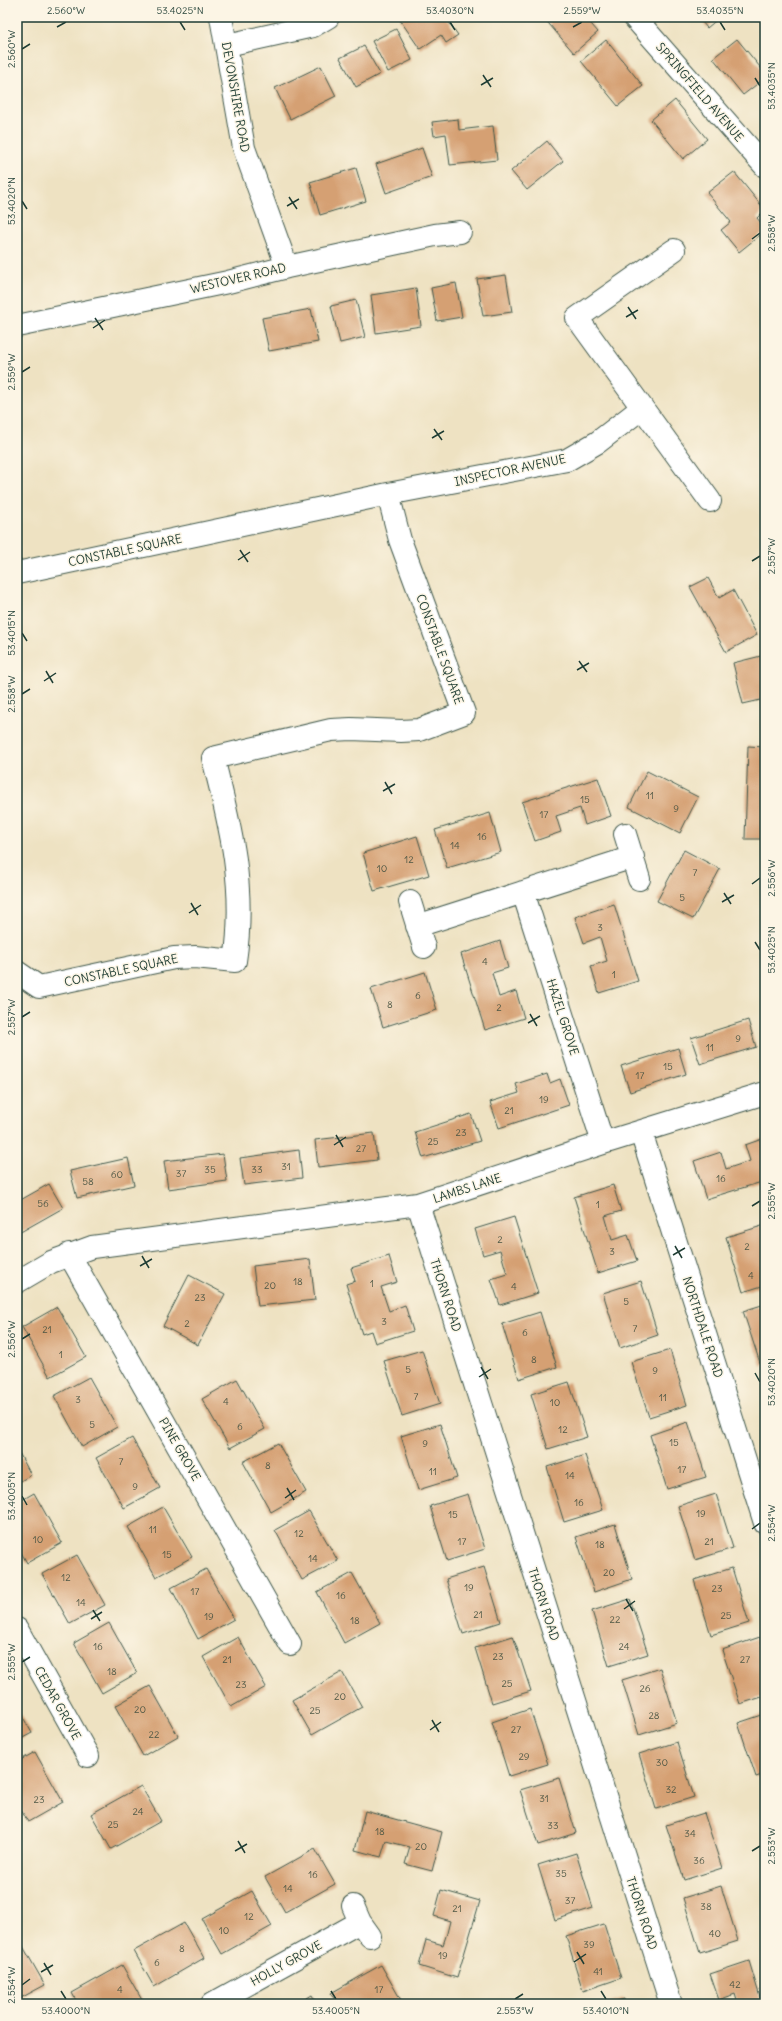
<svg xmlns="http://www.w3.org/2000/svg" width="782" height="2021" font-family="Delius,sans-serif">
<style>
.building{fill:#d5a073}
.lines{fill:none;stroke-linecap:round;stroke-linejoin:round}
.minor-casing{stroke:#3e5649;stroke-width:24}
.minor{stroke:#fff;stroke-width:22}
.ticks{fill:none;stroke:#1f3d34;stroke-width:1.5}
.labels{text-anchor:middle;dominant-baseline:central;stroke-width:3;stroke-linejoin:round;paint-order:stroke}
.number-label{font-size:10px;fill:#4c5644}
.street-label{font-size:12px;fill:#1f3d34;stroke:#fcf5e5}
.neatline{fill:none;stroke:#1f3d34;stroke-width:1.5}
.ticks-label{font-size:10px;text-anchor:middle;fill:#1f3d34}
</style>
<rect width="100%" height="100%" fill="#fcf5e5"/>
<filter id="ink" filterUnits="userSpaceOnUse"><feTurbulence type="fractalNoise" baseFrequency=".025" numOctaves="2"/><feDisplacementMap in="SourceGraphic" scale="8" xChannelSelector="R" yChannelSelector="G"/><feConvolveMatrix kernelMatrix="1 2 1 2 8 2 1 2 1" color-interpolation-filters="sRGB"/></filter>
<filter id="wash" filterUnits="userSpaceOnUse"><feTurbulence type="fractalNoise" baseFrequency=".012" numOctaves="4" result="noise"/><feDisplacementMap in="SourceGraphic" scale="16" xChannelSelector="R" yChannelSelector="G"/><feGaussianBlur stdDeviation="0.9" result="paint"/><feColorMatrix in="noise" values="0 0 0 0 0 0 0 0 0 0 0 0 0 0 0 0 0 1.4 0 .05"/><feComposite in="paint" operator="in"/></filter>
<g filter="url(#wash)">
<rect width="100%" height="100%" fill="#eee2c2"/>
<g id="blocks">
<path class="building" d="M404,17H445L458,35L446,43L441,35L420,49L400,20Z
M543,17H585L598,32L574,53Z
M698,17H720L707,28Z
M396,29L412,60L388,72L372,41Z
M737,39L765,73V78L743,95L713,58Z
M606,40L643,86L618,106L581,61Z
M364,46L380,74L356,87L340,58Z
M321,66L336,96L290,119L275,88Z
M675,100L707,139L683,159L651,120Z
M458,119L459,130L493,126L497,160L450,165L446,134L434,136L432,122Z
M547,141L563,161L527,190L511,171Z
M422,148L432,177L386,193L376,164Z
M356,168L366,201L320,215L310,182Z
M734,172L765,210L757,218L765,228V231L739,252L721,230L731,222L707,193Z
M506,275L512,312L483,316L477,279Z
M456,283L462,317L437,321L431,288Z
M416,288L421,326L376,333L371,295Z
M356,300L365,337L340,343L331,306Z
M311,309L318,342L269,351L262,318Z
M708,578L719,598L733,590L757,635L726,652L690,587Z
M765,655V699L743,704L733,663Z
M748,746L765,747V839H745Z
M647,771L698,797L680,833L629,807Z
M598,778L611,816L585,825L580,808L556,816L561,832L535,841L522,802Z
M490,813L501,852L447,868L435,830Z
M417,836L429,875L374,891L363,853Z
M684,850L720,869L693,919L657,901Z
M614,904L638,981L599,993L591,966L607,961L600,937L584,943L575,917Z
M500,941L508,968L492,973L499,997L516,991L524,1018L485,1030L461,954Z
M425,972L437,1010L383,1027L371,989Z
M748,1020L756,1047L700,1064L691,1038Z
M678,1048L686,1074L630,1092L621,1066Z
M547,1074L550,1083L560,1079L569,1105L499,1128L490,1102L519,1093L516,1084Z
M471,1114L480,1141L423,1158L415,1132Z
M374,1133L377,1160L318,1167L315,1140Z
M765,1138V1181L706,1199L694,1161L721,1152L726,1169L750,1161L745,1145Z
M299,1150L302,1178L244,1185L240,1158Z
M223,1154L227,1181L168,1189L164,1161Z
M128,1158L134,1185L77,1198L70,1171Z
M49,1184L63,1208L17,1234V1202Z
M613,1185L621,1211L605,1216L612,1240L628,1235L637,1261L598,1273L574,1197Z
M514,1217L538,1293L500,1305L491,1279L507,1274L500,1250L483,1255L475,1229Z
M765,1225V1285L743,1292L726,1237Z
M389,1256L397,1282L381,1287L389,1311L405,1305L413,1331L375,1343L371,1331L362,1334L346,1284L355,1281L351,1268Z
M310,1259L315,1300L258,1306L253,1266Z
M189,1275L225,1294L198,1345L163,1326Z
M641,1281L658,1335L620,1348L603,1293Z
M765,1304V1364L761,1366L743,1311Z
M57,1307L86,1357L50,1377L22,1327Z
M540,1312L557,1367L519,1379L502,1324Z
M422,1350L440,1404L402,1416L384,1361Z
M670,1350L687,1405L649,1417L631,1362Z
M89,1377L117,1427L82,1447L54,1396Z
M237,1379L265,1429L230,1448L202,1399Z
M569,1382L587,1437L548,1449L531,1394Z
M688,1422L706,1477L667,1489L650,1435Z
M440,1424L457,1478L418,1490L401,1436Z
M132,1438L160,1488L124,1508L96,1458Z
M278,1443L306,1492L271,1512L243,1462Z
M17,1449L31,1475L17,1483Z
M585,1455L603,1510L564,1522L547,1467Z
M34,1493L62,1543L27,1563L17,1545V1503Z
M468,1494L485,1549L447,1561L430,1506Z
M716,1494L733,1548L695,1560L678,1506Z
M163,1507L192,1557L156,1577L128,1527Z
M309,1511L338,1561L302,1580L275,1530Z
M615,1524L632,1579L594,1592L576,1537Z
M77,1555L105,1605L70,1624L42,1574Z
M484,1567L501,1622L463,1634L446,1579Z
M732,1568L749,1623L711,1635L694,1580Z
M206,1569L234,1619L198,1639L171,1588Z
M352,1573L380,1623L344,1643L317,1592Z
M630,1599L648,1654L609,1666L592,1611Z
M109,1623L137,1673L102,1693L74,1643Z
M513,1636L531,1691L492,1703L475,1648Z
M238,1637L266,1687L231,1707L203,1657Z
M760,1637L765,1651V1696L740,1704L722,1650Z
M660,1668L677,1723L639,1735L622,1680Z
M342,1672L362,1707L312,1735L292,1700Z
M150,1686L178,1736L143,1756L115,1706Z
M17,1707L32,1733L17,1741Z
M530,1709L548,1764L509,1776L492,1722Z
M765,1714V1774L756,1777L738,1723Z
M677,1742L694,1797L656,1809L639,1754Z
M35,1752L63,1802L28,1822L17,1803V1762Z
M559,1778L576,1833L538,1845L520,1790Z
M141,1786L161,1821L111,1849L91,1814Z
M365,1811L442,1832L432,1871L405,1864L410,1847L386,1841L381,1857L355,1850Z
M704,1813L722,1868L684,1880L666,1825Z
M315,1849L335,1884L285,1912L265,1877Z
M576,1853L593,1908L555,1920L538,1865Z
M721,1886L738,1941L700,1953L683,1898Z
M441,1890L480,1901L457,1978L419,1966L426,1940L443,1945L447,1933L450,1921L434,1916Z
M252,1891L272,1926L222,1954L202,1919Z
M184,1923L204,1958L154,1987L134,1951Z
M604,1924L621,1978L583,1991L566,1936Z
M17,1936L45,1985L17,2000Z
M749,1961L762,2004H738L735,1994L719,2000L710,1974Z
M122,1965L142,2000L135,2004H78L72,1993Z
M381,1965L401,2000L394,2004H337L331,1993Z
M312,1995L317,2004H297Z
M624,1999L625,2004H608Z"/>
</g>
</g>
<g filter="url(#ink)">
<use href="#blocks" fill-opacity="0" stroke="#3e5649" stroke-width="1"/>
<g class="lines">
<defs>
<path id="minor" d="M221,17L244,148L287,267
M634,17L765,166
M227,45L313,26L328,17
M674,250L577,318L710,501
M17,326L228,282L287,267L435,235L460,232
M388,494L567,460L598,442L642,408
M17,573L388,494L400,540L464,713L419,730L401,731L351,729L331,730L213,758C231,828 246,888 235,961L195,957L174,958L39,987L17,972
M625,834L639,879
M523,892L603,1143
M410,902L424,947
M417,926L633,857
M641,1132L765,1523
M418,1204L671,2004
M69,1254L290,1644
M17,1282L51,1262L92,1247L418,1204L603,1143L765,1093
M17,1629L88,1756
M353,1906L360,1922L370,1936
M212,2004L360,1922"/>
</defs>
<use href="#minor" class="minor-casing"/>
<use href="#minor" class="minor"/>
</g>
</g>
<path class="ticks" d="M180,22L185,30M450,22L455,30M720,22L725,30M57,27L66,22M573,27L582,22M22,49L30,44M483,75L491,87M755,78L760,86M481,85L493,78M289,197L297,209M22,201L27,209M287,206L299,199M752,239L760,233M628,307L636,319M626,317L638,310M95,318L103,330M93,328L105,320M22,372L30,367M434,429L442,440M432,438L444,431M240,550L248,562M238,560L250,552M752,561L760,556M22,633L27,641M579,661L587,672M577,670L589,663M46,671L53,683M44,681L56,673M22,694L30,689M385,782L392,794M383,791L395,784M752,884L760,878M724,893L731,904M722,902L734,895M191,903L198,915M189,913L201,905M755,942L760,950M530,1014L537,1026M22,1017L30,1012M528,1023L540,1016M336,1135L343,1147M334,1145L346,1137M752,1206L760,1201M675,1246L682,1258M673,1255L685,1248M142,1256L149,1268M140,1266L152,1259M22,1339L30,1334M481,1367L488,1379M755,1373L760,1382M479,1377L491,1369M287,1488L294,1500M22,1496L27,1505M285,1498L296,1490M752,1529L760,1523M626,1599L633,1611M624,1609L635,1601M93,1610L100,1621M91,1619L102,1612M22,1662L30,1657M432,1720L439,1732M430,1730L441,1722M238,1841L245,1853M235,1851L247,1844M752,1851L760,1846M577,1952L584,1964M574,1962L586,1954M44,1963L51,1975M41,1972L53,1965M22,1985L30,1979M61,1991L66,1999M331,1991L336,1999M601,1991L606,1999M515,1999L523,1994"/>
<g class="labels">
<g class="number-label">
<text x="650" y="795">11</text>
<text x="585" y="799">15</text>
<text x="676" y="808">9</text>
<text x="544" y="814">17</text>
<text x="482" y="836">16</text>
<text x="455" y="845">14</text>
<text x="409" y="859">12</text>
<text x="382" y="868">10</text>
<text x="695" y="872">7</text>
<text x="682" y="897">5</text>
<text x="600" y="927">3</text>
<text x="485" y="961">4</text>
<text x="614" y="974">1</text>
<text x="418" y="995">6</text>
<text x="390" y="1004">8</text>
<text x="499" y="1007">2</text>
<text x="738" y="1038">9</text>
<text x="710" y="1047">11</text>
<text x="668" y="1066">15</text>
<text x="640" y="1075">17</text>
<text x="544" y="1099">19</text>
<text x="509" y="1110">21</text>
<text x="461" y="1132">23</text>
<text x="433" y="1141">25</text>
<text x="361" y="1148">27</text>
<text x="286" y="1166">31</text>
<text x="210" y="1169">35</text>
<text x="257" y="1169">33</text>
<text x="181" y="1173">37</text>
<text x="117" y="1174">60</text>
<text x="721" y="1178">16</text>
<text x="88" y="1181">58</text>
<text x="43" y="1203">56</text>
<text x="598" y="1204">1</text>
<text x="500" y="1239">2</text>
<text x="747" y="1246">2</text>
<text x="612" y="1251">3</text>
<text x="751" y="1275">4</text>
<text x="298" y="1281">18</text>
<text x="372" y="1283">1</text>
<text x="270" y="1285">20</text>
<text x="514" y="1286">4</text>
<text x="200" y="1297">23</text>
<text x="626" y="1301">5</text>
<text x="384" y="1321">3</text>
<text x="187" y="1323">2</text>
<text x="635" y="1328">7</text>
<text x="47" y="1329">21</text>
<text x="525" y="1332">6</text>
<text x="61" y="1354">1</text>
<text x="534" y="1359">8</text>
<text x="408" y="1369">5</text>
<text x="655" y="1370">9</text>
<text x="416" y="1396">7</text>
<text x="663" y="1397">11</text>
<text x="78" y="1399">3</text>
<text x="226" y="1401">4</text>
<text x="555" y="1402">10</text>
<text x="92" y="1424">5</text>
<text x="240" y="1426">6</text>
<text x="563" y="1429">12</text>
<text x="674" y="1442">15</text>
<text x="425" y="1443">9</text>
<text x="121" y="1461">7</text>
<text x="268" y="1465">8</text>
<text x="682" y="1469">17</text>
<text x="433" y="1471">11</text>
<text x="570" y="1475">14</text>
<text x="135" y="1486">9</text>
<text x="579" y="1502">16</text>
<text x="701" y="1513">19</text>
<text x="453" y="1514">15</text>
<text x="153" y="1529">11</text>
<text x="299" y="1533">12</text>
<text x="38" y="1539">10</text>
<text x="462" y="1541">17</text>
<text x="709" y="1541">21</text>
<text x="600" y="1544">18</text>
<text x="167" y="1554">15</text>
<text x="313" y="1558">14</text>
<text x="609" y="1572">20</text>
<text x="66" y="1577">12</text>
<text x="469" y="1587">19</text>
<text x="717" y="1588">23</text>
<text x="195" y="1591">17</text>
<text x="341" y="1595">16</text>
<text x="81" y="1602">14</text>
<text x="478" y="1614">21</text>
<text x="726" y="1615">25</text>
<text x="209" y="1616">19</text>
<text x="615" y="1619">22</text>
<text x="355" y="1620">18</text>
<text x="98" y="1646">16</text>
<text x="624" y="1646">24</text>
<text x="498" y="1656">23</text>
<text x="227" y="1659">21</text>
<text x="745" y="1659">27</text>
<text x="112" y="1671">18</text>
<text x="507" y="1683">25</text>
<text x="241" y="1684">23</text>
<text x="645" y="1688">26</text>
<text x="340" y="1696">20</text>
<text x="140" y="1709">20</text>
<text x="315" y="1710">25</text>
<text x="654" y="1715">28</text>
<text x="516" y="1729">27</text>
<text x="154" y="1734">22</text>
<text x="524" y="1756">29</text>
<text x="662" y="1762">30</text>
<text x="671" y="1789">32</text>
<text x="544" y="1798">31</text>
<text x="39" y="1799">23</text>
<text x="138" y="1811">24</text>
<text x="113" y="1824">25</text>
<text x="553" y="1825">33</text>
<text x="380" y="1831">18</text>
<text x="690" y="1833">34</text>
<text x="421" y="1846">20</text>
<text x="699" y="1860">36</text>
<text x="561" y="1873">35</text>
<text x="313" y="1874">16</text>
<text x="288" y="1888">14</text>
<text x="570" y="1900">37</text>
<text x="706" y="1906">38</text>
<text x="457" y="1908">21</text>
<text x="249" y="1916">12</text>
<text x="224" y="1930">10</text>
<text x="715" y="1933">40</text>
<text x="589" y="1944">39</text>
<text x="182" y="1948">8</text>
<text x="443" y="1955">19</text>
<text x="157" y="1962">6</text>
<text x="598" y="1971">41</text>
<text x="735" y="1984">42</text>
<text x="120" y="1989">4</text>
<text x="379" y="1989">17</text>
</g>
<g class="street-label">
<text transform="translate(700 92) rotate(49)">SPRINGFIELD AVENUE</text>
<text transform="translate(236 97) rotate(80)">DEVONSHIRE ROAD</text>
<text transform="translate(238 278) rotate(-13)">WESTOVER ROAD</text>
<text transform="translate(510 470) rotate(-12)">INSPECTOR AVENUE</text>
<text transform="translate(125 550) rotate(-12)">CONSTABLE SQUARE</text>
<text transform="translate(440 649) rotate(70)">CONSTABLE SQUARE</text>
<text transform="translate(121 970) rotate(-12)">CONSTABLE SQUARE</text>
<text transform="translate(563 1017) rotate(72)">HAZEL GROVE</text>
<text transform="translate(467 1188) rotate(-18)">LAMBS LANE</text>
<text transform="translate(446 1295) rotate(72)">THORN ROAD</text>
<text transform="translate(703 1327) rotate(72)">NORTHDALE ROAD</text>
<text transform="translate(180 1449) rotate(60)">PINE GROVE</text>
<text transform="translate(544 1604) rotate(72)">THORN ROAD</text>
<text transform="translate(58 1703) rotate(61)">CEDAR GROVE</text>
<text transform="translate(642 1913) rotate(72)">THORN ROAD</text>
<text transform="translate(286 1963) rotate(-29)">HOLLY GROVE</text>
</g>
</g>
<rect width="782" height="2021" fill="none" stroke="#fcf5e5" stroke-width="44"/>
<rect x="22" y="22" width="738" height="1977" class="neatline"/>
<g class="ticks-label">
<text x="66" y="14">2.560°W</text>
<text x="180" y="14">53.4025°N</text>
<text x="450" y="14">53.4030°N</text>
<text x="582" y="14">2.559°W</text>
<text x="720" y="14">53.4035°N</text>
<text transform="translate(11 49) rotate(-90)" y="4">2.560°W</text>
<text transform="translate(771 86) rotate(-90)" y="4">53.4035°N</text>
<text transform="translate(11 201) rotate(-90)" y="4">53.4020°N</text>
<text transform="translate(771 233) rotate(-90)" y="4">2.558°W</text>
<text transform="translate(11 372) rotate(-90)" y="4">2.559°W</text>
<text transform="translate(771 556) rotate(-90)" y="4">2.557°W</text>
<text transform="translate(11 633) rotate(-90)" y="4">53.4015°N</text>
<text transform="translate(11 694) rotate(-90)" y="4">2.558°W</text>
<text transform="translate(771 878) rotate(-90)" y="4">2.556°W</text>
<text transform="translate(771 950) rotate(-90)" y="4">53.4025°N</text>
<text transform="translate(11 1017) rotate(-90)" y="4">2.557°W</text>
<text transform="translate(771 1201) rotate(-90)" y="4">2.555°W</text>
<text transform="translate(11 1339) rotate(-90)" y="4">2.556°W</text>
<text transform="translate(771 1382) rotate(-90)" y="4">53.4020°N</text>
<text transform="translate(11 1496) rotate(-90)" y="4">53.4005°N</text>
<text transform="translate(771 1523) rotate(-90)" y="4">2.554°W</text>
<text transform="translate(11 1662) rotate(-90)" y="4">2.555°W</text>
<text transform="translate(771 1846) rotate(-90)" y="4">2.553°W</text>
<text transform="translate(11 1985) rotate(-90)" y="4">2.554°W</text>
<text x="66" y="2014">53.4000°N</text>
<text x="336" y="2014">53.4005°N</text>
<text x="515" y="2014">2.553°W</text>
<text x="606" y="2014">53.4010°N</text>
</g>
</svg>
